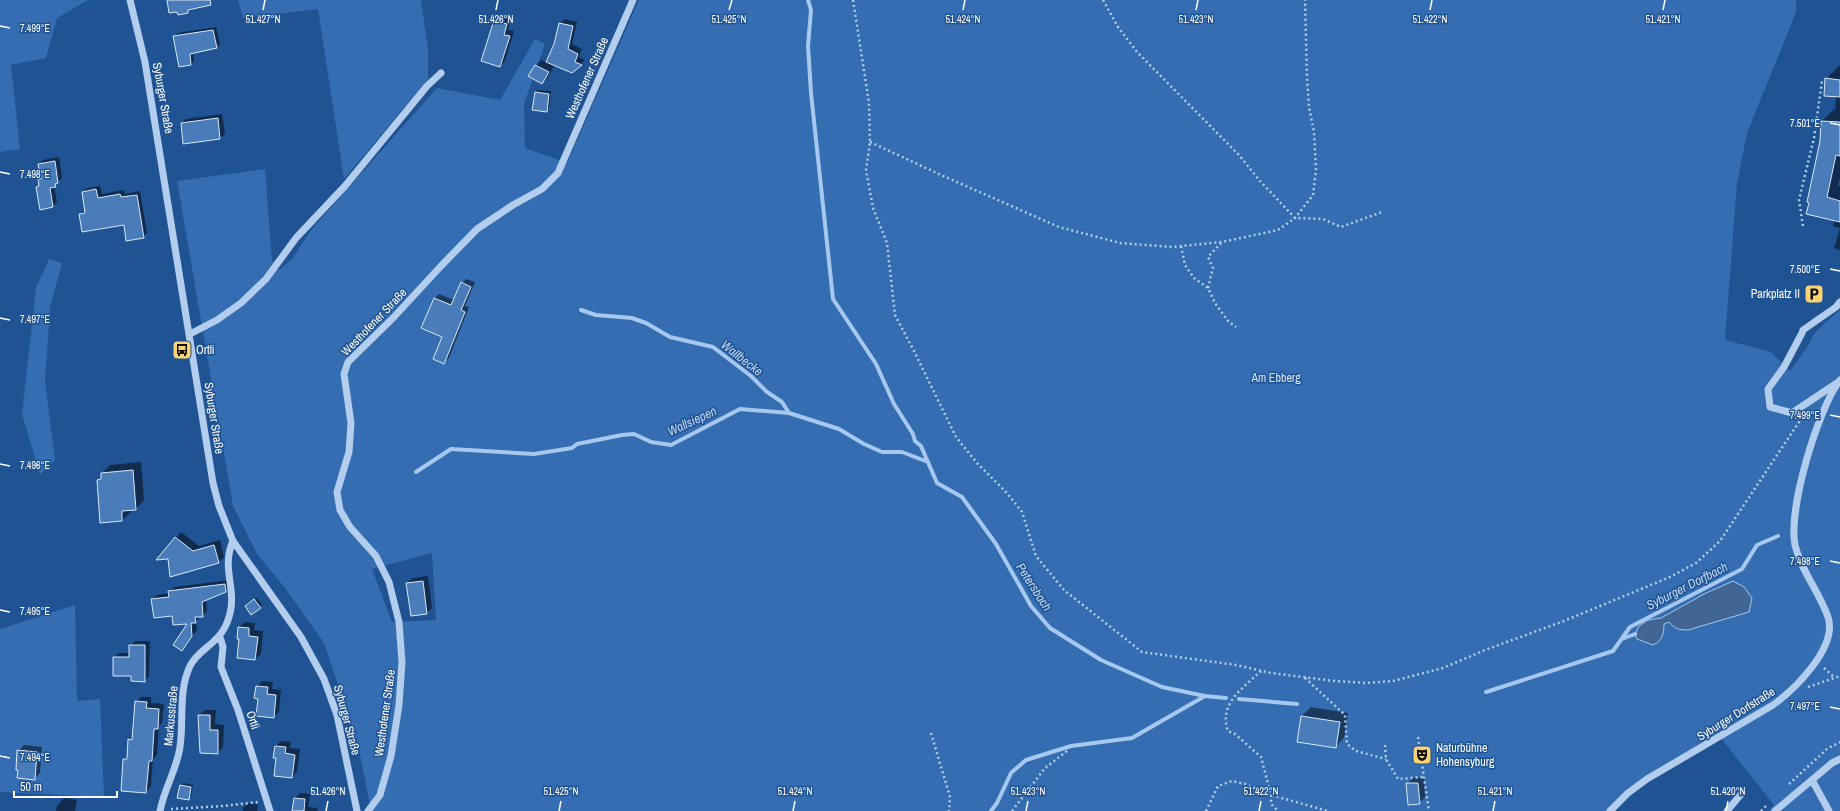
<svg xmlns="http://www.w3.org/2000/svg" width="1840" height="811" font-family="'Archivo Narrow',sans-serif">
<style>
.green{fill:#346db1;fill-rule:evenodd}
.water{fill:#426694;stroke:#a6c8ef}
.shadow{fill:#0007}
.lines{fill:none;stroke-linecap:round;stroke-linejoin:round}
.stream{stroke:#a6c8ef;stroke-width:4}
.building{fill:#497cb9;stroke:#d8e8fa}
.path{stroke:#b2cdee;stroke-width:2.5;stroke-dasharray:2 3;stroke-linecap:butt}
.minor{stroke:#b2cdee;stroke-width:7}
.ticks{fill:none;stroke:#fff;stroke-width:1.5}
.labels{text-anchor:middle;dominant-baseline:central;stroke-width:3;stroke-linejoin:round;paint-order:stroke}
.street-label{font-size:12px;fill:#fff;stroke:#205393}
.poi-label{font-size:12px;fill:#fff;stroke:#205393;text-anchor:start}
.park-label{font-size:12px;fill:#d8e8fa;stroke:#205393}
.water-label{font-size:13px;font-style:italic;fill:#bfd7f4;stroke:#205393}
.ticks-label{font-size:10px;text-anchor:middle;fill:#fff;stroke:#205393;stroke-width:3;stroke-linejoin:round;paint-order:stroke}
</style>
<rect width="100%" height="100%" fill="#205393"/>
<path class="green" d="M0,0H88L57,18L46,58L11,65L20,149L0,152Z
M238,0H421L428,50V79L344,179L318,9L243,18Z
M639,0H1796V12L1747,133L1737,183L1725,340L1771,352L1790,371L1806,349L1814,334L1827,321L1840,310V811H1768L1774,805L1720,737L1647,779L1610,811H371L358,744L324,643L285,588L257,554L233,506L177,181L265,169L272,261L279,270L293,258L311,230L437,88L500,100L535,39L545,44L524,104L525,148L567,163ZM432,553L436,620L392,622L372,569Z
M49,259L62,263L50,307L45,382L55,460L40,475L22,414L36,288Z
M75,605L77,701L100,699L104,797L0,792V629Z"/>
<path class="water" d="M1733,581L1744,587L1752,598L1749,612L1688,630C1679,630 1675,629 1669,622L1664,624C1664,634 1662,641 1653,645L1637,639L1635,634L1639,626L1648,620L1661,618L1704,594Z"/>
<path class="shadow" d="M500,15L511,19L508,30L514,31L505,61L500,66L495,20Z
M565,19L577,22L572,44L582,49L579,57L585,60L572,72L555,44L560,23Z
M216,27L220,44L217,47L193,52L194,61L190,65L174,37L178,33Z
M541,60L554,66L548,77L542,83L530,76L536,65Z
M1840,65V178L1838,186H1840V250L1834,248L1840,228L1833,226L1835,220L1808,213L1821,141L1822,121L1833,110H1835L1836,96L1826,79Z
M538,90L551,91L549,108L547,111L536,92Z
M222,114L225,134L220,138L184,143L182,123L186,119Z
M59,157L62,178L54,186L57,202L53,206L37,187L39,185V180L41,177L39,164L43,160Z
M100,186L102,194L124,190L125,194L140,191L147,233L143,237L125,224L80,214L86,210L83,192L87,188Z
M466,279L475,282L465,306L469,307L449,358L444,362V337L422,328L435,298L439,294L454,300L462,283Z
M141,462L144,500L136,509H131V512L122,520L101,522L98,480L102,476V473L110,465Z
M181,532L199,546L220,540L224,557L219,562L171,576L169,558L158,559Z
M428,576L432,608L426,613L407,583L413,578Z
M230,580V586L226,591L206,599L207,611L203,616H200L196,621L197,630L182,650L190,623L173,615L152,600L157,595L169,593L174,587Z
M257,598L262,605L260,607L248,604Z
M245,622L255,623L254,630L263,631L261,654L255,659L239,627Z
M135,641H150L149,676L145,681L132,675L114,657L119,653H130V646Z
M262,681L273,682L272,689L281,690L279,712L273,717L259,698L257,686Z
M141,697H151V703L164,704L162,723L159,726L157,755L153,759L151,786L146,792L124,759L128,756L129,740L134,735L136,702Z
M1311,707L1348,713L1344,738L1335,747L1298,741L1302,716Z
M205,710H216L215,724L224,725L223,747L218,753L199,715Z
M281,741L291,742L290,748L300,749L297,771L292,777L276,746Z
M24,745L42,747L40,773L34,779L18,751Z
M1424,777L1425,797L1419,803L1407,784L1413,778Z
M183,783L193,785L191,796L188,799L181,785Z
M300,793L310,794L308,807L318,808L317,811H294L295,798Z
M64,798L77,800L75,811H79H56L57,806Z
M248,803L258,805L257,811H243V808Z"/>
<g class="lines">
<path class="stream" d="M808,0L811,10L808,46L811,93L833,299L876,364L894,404L913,434L915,441L921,446L937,483L962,497L996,544L1031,606L1050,628L1101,660L1162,687L1205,696
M581,310L596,315L632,318L646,323L670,337L713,347L751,376L767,392L782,402L789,413
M416,472L451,449L534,454L572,448L577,444L622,435L634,434L651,442L671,445L740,409L789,413L839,429L864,444L882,452H902L928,462
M1622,639L1635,634
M1486,692L1613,651L1630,627L1742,569L1757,545L1778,536
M1239,699L1297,704
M991,811L997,803L1011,773L1026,760L1071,746L1132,738L1205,696L1226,698"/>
</g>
<path class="building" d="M167,0H210L211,5L188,10V13L178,15L177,12L169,13Z
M494,20L507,24L504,35L510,36L500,67L481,61Z
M559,23L573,26L568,49L578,54L575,62L582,65L572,73L546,62L554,44Z
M213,30L217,48L190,54L191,65L179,67L173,36Z
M535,65L549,72L542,84L528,76Z
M1825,78L1840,80V97L1824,96Z
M535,92L549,94L547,112L532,110Z
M218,118L220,139L183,144L181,123Z
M1821,121L1840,122V156L1836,155L1827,197L1840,201V222L1806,214L1809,203L1807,202L1820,141Z
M55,161L58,183L55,184L56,187L50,188L53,207L40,210L36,187L39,186L38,179H41L38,164Z
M96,189L98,198L120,194L121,197L137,195L144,238L126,241L124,225L82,232L79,214L85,213L82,192Z
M461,282L471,287L461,310L465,312L444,364L433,359L442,337L421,328L434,298L451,305Z
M133,470L136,510L122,511V521L100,523L97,480L101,479V473Z
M175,537L193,551L214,545L219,563L170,577L168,559L156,560Z
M423,581L427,614L411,616L406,583Z
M225,584L226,592L202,602L203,617H195L196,623H191L192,636L182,651L173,645L187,624L173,625L172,616L154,618L151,599L169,597L168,591Z
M254,599L261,608L251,615L245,606Z
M238,627L249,628V636L258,637L255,660L237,658L239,639H237Z
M129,645H145V682L131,681V676H113V657H129Z
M256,686L268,687L267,694L276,695L274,718L256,716L258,699L254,698Z
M135,701L147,702L146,708L159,709L158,729H154L152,761H149L146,793L121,791L123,759H127L128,739L132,740Z
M198,715H210V730H218V754L200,753Z
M1301,716L1340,722L1336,748L1297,742Z
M275,746L286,747L285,753L295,755L292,778L274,776L276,758H273Z
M17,750L37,752L35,780L17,778L18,770H16Z
M1406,783H1418L1420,804L1408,805Z
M180,785L191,787L189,800L177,798Z
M294,798L305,799L304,811H292Z"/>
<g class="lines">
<path class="path" d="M853,0L869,103L870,142L866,170L873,208L887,243L895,315L913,349L956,437L977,463L1007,493L1022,512L1036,556L1064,590L1142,652L1236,665L1271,673L1335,681L1366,683L1393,681L1443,668L1485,650L1564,621L1670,577L1696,563L1720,541L1801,419
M1103,0L1118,27L1137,52L1239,155L1260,181L1295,218L1323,219L1341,227L1382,212
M870,142L941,175L1059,227L1120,243L1172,247L1222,242L1278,230L1295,218L1313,195L1316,170L1314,132L1309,107L1307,78L1305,0
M1803,226L1799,200L1814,138L1822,81
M1181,246L1185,265L1194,278L1208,288L1215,303L1228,321L1236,327
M1208,288L1213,268L1208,257L1222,242
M1824,668L1835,678
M1261,671C1243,688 1218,704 1228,731L1235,734L1261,757L1271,795V804L1278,811
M1305,678L1345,715L1347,744L1356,751L1386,759
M1808,687L1840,676
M931,733L950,797L949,811
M1418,737L1429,811
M1385,745L1386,759L1398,779L1423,777
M1789,784L1827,749L1840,742
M171,809L223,806L258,802
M1012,811L1045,768L1067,751
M1206,811L1218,786L1232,781L1245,784L1271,795L1328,811
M1761,811L1766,806"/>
<path class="minor" d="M130,0L145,62L213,483L219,506L233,541L301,637L324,679L337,715L357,811
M1803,330L1836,307L1840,302
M1802,333L1784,367L1768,389L1770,407L1792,413L1837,383
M190,334L217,320L241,303L266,279L296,238L345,186L427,86L441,73
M220,637L223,647L221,667L238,710L270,811
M1812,780L1829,811
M160,811C164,789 177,769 180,747C184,721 178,691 190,666C199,648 220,644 228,620C239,590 220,570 233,541
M368,811L380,795L391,756L399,705L402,662L399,622L389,582L376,556L350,527L340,510L337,492L349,452L351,423L344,374L348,362L393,318L441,266L477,229L513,205L542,189L558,173L633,0
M1610,811L1628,793L1647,779L1773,705C1795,689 1838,647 1828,617C1819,591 1801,571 1795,545C1788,508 1818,409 1840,380
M1727,811L1742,793
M1775,811L1832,763L1840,759"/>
</g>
<path class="ticks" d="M263,10L265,0M496,10L498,0M729,10L732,0M963,10L965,0M1196,10L1198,0M1430,10L1432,0M1663,10L1665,0M0,26L10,28M1830,123L1840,125M0,172L10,174M1830,269L1840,271M0,318L10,320M1830,415L1840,417M0,464L10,466M1830,561L1840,563M0,610L10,612M1830,707L1840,709M0,756L10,758M326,811L328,801M559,811L561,801M793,811L795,801M1026,811L1028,801M1259,811L1261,801M1493,811L1495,801M1726,811L1728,801"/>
<defs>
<symbol id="parking-square" viewBox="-11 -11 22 22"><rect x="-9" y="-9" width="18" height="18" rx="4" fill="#fbd373" stroke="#205393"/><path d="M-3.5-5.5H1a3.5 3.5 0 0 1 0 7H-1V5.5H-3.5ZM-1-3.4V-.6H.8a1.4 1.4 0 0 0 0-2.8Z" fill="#111"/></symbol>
<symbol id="bus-square" viewBox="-11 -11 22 22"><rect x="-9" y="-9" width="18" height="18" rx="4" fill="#fbd373" stroke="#205393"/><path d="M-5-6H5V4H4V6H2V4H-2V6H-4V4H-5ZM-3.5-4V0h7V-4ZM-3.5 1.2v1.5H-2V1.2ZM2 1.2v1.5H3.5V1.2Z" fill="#111"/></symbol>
<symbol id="theatre-square" viewBox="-11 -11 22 22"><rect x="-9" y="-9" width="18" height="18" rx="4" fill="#fbd373" stroke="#205393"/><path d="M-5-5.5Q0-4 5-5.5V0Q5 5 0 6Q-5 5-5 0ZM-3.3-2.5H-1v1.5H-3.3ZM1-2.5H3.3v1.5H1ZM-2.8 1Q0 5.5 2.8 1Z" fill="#111"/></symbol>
</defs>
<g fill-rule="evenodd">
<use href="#parking-square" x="1803" y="283" width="22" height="22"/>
<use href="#bus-square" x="171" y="339" width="22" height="22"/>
<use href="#theatre-square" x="1411" y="744" width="22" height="22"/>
</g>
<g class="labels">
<g class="street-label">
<text transform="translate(587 78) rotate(-66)">Westhofener Straße</text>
<text transform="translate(163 98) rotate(80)">Syburger Straße</text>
<text transform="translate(374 322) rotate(-46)">Westhofener Straße</text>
<text transform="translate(214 418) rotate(81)">Syburger Straße</text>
<text transform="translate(385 713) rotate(-82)">Westhofener Straße</text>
<text transform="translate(1736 714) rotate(-32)">Syburger Dorfstraße</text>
<text transform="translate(171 716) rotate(-85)">Markusstraße</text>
<text transform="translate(253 720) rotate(72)">Ortli</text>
<text transform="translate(347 720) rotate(75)">Syburger Straße</text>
</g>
<g class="poi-label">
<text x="1800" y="294" text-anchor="end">Parkplatz II</text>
<text x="196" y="350">Ortli</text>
<text x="1436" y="748">Naturbühne<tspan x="1436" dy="14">Hohensyburg</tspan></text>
</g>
<g class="park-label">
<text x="1276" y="378">Am Ebberg</text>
</g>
<g class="water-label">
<text transform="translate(742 358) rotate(38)">Wallbecke</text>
<text transform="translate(692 421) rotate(-25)">Wallsiepen</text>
<text transform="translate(1687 586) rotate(-27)">Syburger Dorfbach</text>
<text transform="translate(1034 587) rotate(57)">Petersbach</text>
</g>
</g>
<g class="ticks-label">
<text x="263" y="23">51.427°N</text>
<text x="496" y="23">51.426°N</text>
<text x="729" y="23">51.425°N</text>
<text x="963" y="23">51.424°N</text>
<text x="1196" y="23">51.423°N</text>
<text x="1430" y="23">51.422°N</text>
<text x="1663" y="23">51.421°N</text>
<text x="35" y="32">7.499°E</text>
<text x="1805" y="127">7.501°E</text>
<text x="35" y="178">7.498°E</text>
<text x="1805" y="273">7.500°E</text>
<text x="35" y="323">7.497°E</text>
<text x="1805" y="419">7.499°E</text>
<text x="35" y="469">7.496°E</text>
<text x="1805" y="565">7.498°E</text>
<text x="35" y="615">7.495°E</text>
<text x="1805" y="710">7.497°E</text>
<text x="35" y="761">7.494°E</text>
<text x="328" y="795">51.426°N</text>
<text x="561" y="795">51.425°N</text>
<text x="795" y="795">51.424°N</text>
<text x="1028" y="795">51.423°N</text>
<text x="1261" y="795">51.422°N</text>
<text x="1495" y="795">51.421°N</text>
<text x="1728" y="795">51.420°N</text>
</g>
<path d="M14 791v6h103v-6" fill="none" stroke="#ffffff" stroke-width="2"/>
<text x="20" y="791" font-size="12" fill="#ffffff" stroke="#205393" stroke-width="3" paint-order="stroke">50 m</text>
</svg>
